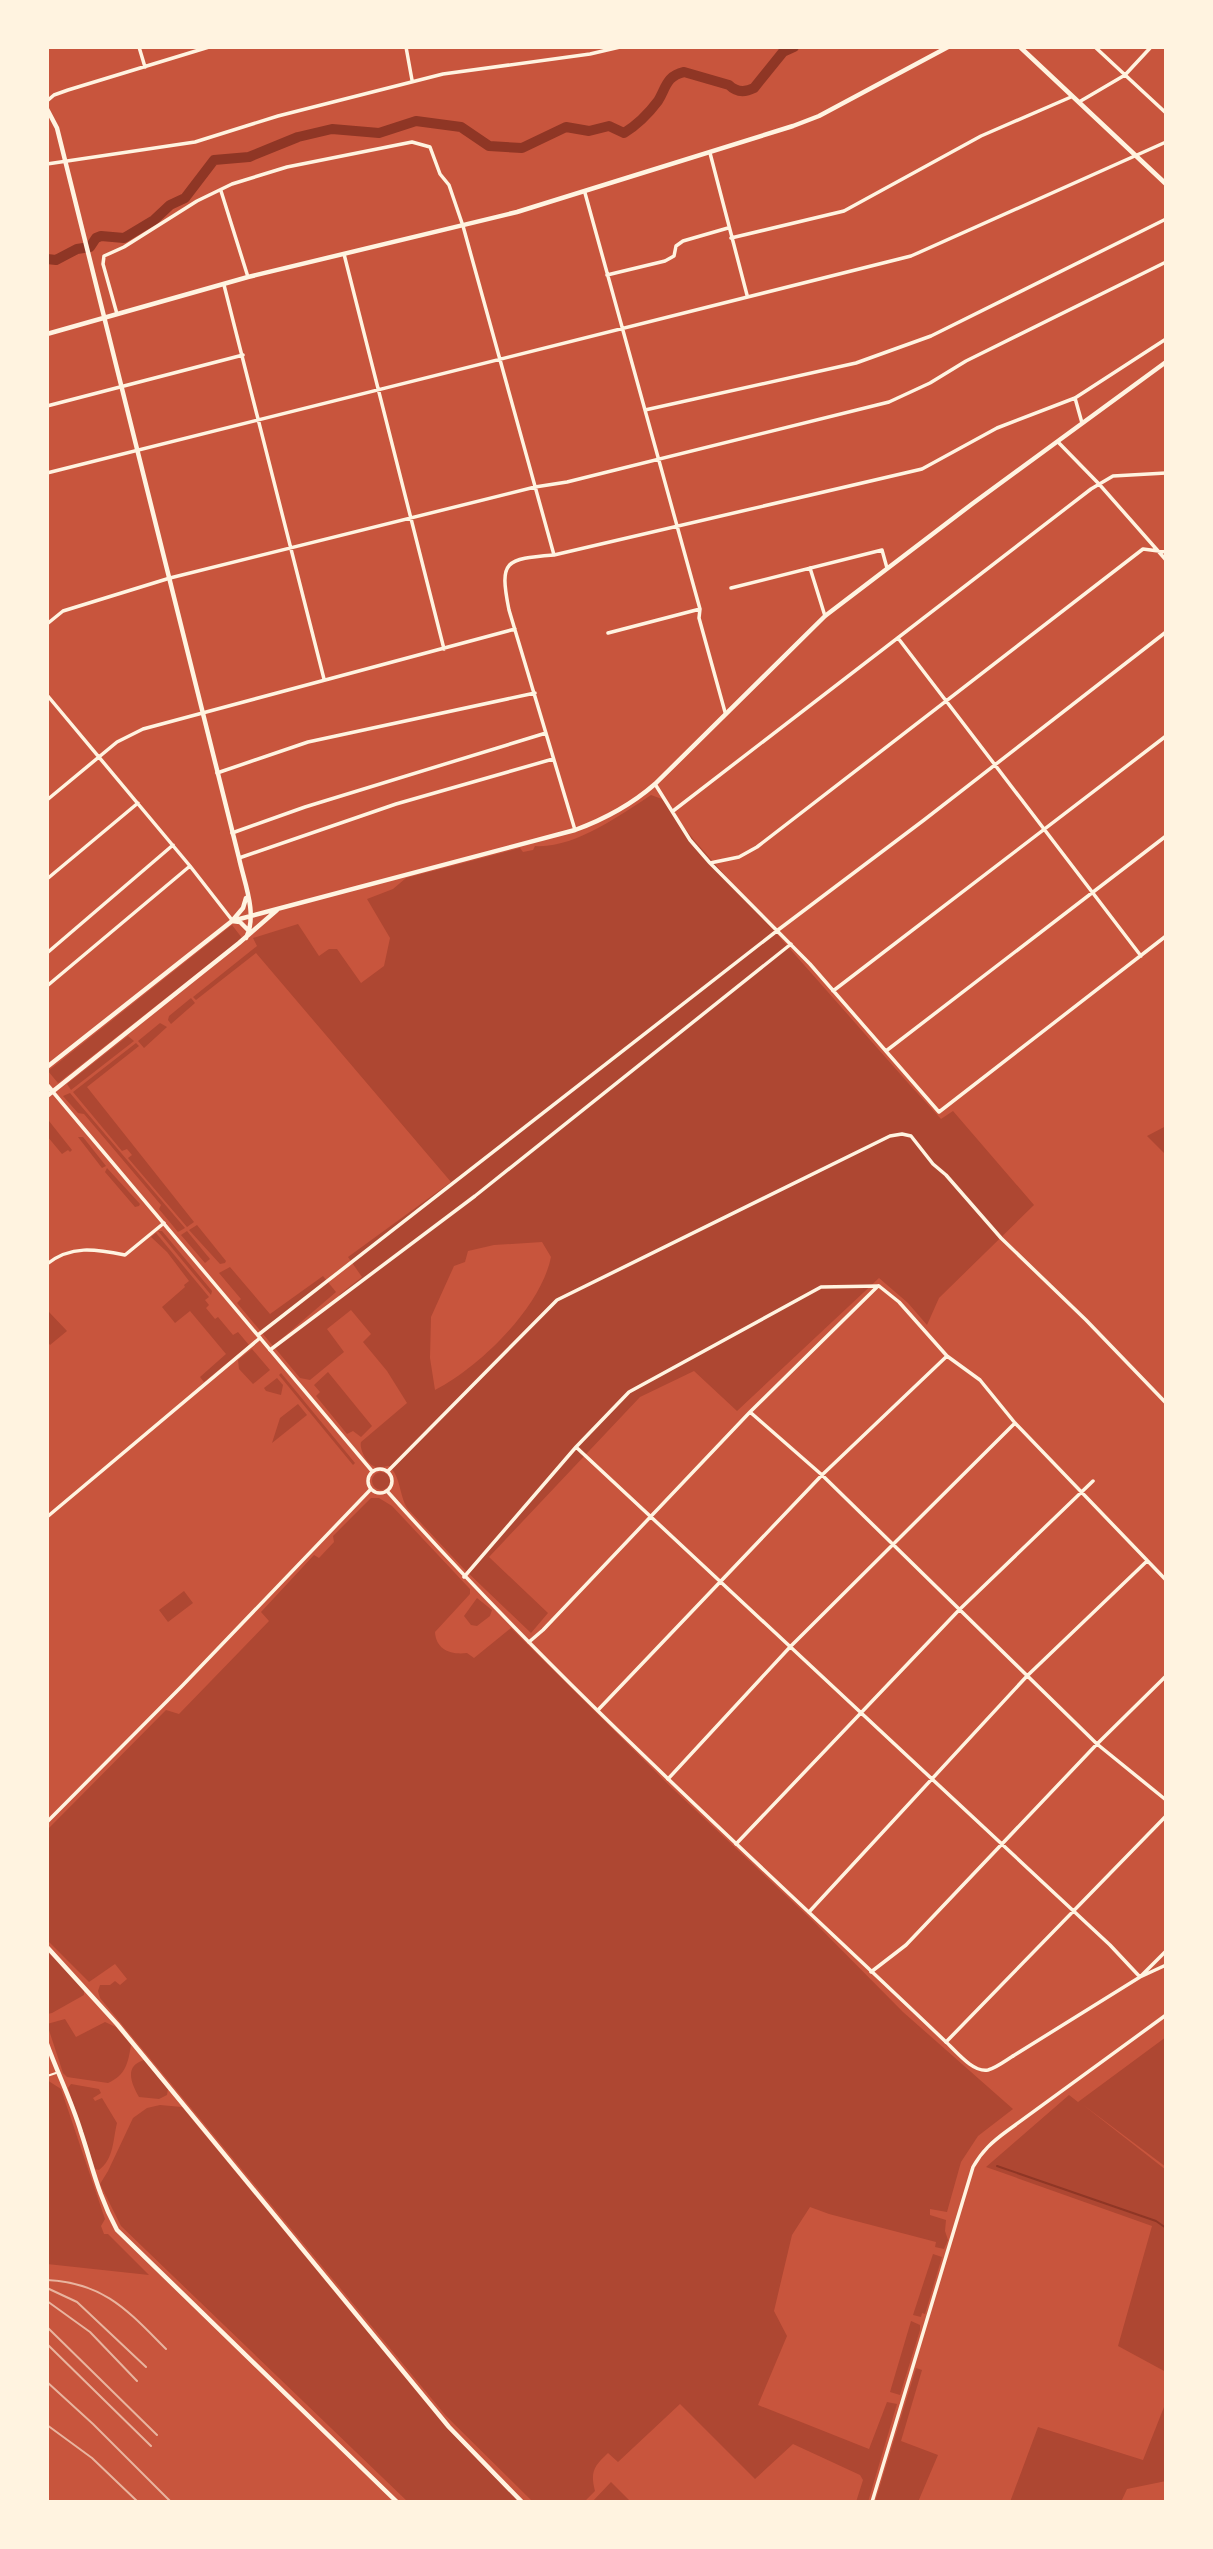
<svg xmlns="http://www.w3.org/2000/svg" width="1213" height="2549" font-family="'Golos Text',sans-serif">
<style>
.green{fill:#ae4732;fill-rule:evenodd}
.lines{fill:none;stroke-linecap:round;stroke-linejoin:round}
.stream{stroke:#8f3625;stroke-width:2}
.river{stroke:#8f3625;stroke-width:10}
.service{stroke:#fff3e0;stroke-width:2}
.minor{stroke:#fff3e0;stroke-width:3.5}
.tertiary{stroke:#fff3e0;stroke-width:3.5}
.secondary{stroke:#fff3e0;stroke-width:4.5}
.rail{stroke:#e9b49f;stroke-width:2}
</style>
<rect width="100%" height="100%" fill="#c8553d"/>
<path class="green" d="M651,795L662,799L694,840L909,1084L941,1119L953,1111L1034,1205L939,1298L927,1325L908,1303L879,1278L737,1411L694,1371L640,1397L489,1557L548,1613L531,1633L463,1568L407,1508C399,1494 401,1477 389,1466C385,1466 380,1468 376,1467C367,1465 359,1449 361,1442L407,1403L387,1371L363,1342L371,1334L351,1310L327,1329L344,1352L310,1380L300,1378L275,1348L341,1297L339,1295L362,1277L348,1257L451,1182L256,953L196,1000L193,997L257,946L253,938L298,924L319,956L329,949H337L361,983L384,966L390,938L367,899L393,889L406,878L520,848L523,852L533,850L535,846C573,849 621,815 651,795ZM542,1242L551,1257C541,1307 480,1367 435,1390L430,1358L431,1317L454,1266L465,1262L468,1251L494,1245Z
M232,925L242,938L58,1083L48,1071Z
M191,998L195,1003L171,1024L168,1020L169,1016Z
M160,1023L167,1027L144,1048L138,1041Z
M128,1036L134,1041L71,1090L67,1084Z
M136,1043L139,1046L87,1087L194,1222L187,1227L128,1158L132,1155L127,1149L122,1151L73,1092Z
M70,1093L185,1228L178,1232L159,1209L161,1205L84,1114L78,1113L63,1096Z
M47,1118L49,1121L72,1150L70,1152L68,1150L62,1154L47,1136Z
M1166,1126V1155L1147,1136Z
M78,1137H83L106,1166L102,1168Z
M107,1168L140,1204L139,1206L135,1207L105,1172Z
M197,1225L226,1261L225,1263L220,1264L189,1230Z
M158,1231H162L212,1291L211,1295Z
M187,1231L210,1259L205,1263L181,1235Z
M156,1233L209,1297L205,1300L209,1305L206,1308L215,1319L218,1317L233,1335L238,1332L249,1345L204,1382L200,1377L226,1354L190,1311L175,1323L162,1307L185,1287L184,1285L189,1281L167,1252L151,1237Z
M230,1267L270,1314L323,1276L336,1292L273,1346L237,1303L241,1299L219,1273Z
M49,1312L67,1331L50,1345L47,1341V1313Z
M252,1349L270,1370L253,1384L239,1369L238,1360Z
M328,1372L372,1426L361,1437L353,1431L347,1434L316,1396L320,1392L314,1385Z
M281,1373L355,1463L353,1465L279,1375Z
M277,1378L283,1385L281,1395L266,1391L264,1388Z
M298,1404L307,1415L272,1443L280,1418Z
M372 1481a9 9 0 1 1 18 0a9 9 0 1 1-18 0Z
M371,1498H379L392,1506L470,1589V1594L435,1632C436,1650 451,1655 467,1653L474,1658L511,1628L672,1788L813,1921L903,2012L1013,2109L978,2136L961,2162L947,2212L930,2209V2215L946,2220L945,2231L948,2240L944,2249L935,2247L936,2242L829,2214L810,2207L792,2235L774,2311L787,2336L758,2405L869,2449L887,2402L897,2404L868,2502H856L863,2480L860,2475L793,2444L755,2479L680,2404L618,2462L608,2453C594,2466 590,2472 595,2491L584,2502H533L446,2416L100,1998L98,1991L100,1985H110L115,1981L120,1985L127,1979L115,1964L89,1982L47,1940V1830L166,1710L179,1714L269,1621L261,1612L314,1555L319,1558L334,1542L333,1536Z
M184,1591L193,1603L168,1622L159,1610Z
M477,1598L492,1610L490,1616L477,1626L471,1625L464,1616Z
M47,1951L84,1990V1995L52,2013L47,2014Z
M65,2019L76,2037L105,2022L116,2027L131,2045C128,2063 126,2075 108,2083L67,2077L63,2073L47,2024Z
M1166,2037V2167L1082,2104L1166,2170V2372L1118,2346L1152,2226L986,2167L1069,2095L1078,2102Z
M144,2060L168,2089L167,2095L159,2099L139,2097C131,2083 124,2066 144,2060Z
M47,2080L61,2089L105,2219L101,2226L104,2234H108L149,2275L47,2264Z
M71,2084L99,2089L101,2093L93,2098L95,2101L102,2098L117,2123C113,2139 114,2159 99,2170L95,2169L68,2088Z
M160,2105L182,2107L445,2426L519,2502H408L121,2226L100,2184L108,2171L133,2118L147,2108Z
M933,2254L942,2257L925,2314L922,2313L921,2317L913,2315Z
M911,2321L920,2325V2330L900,2395L890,2392Z
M916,2368L922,2370L901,2441L938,2455L918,2502H875Z
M1166,2402V2481L1127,2489L1121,2502H1010L1038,2427L1143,2460Z
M611,2482L631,2502H592Z"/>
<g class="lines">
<path class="stream" d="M997,2166L1156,2221L1166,2228"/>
<path class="river" d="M47,259L56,260L77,249L90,247L96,238L101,236L124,238L154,220L170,205L185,198L214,160L249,157L298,137L332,129L379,133L416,121L461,127L489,146L522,148L566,127L589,131L609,126L624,133C637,125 649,113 658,101C666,88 666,76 684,72L729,85C736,92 744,93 754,88L783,52L794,47"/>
<path class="service" d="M47,2076L56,2073"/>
<path class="minor" d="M139,47L145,67
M406,47L412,80
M1095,47L1166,113
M47,101L54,95L68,90L209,47
M1079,102L1125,75L1151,47
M710,153L747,295
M47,164L195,142L278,116L443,74L590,54L620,47
M221,191L248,277
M585,193L700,609L699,618L725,712
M731,238L844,211L981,136L1071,97
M344,254L444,649
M607,275L665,261L674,256L676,246L683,241L728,228
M224,285L324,679
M117,314L103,264L104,256L124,247L197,201L232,184L287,167L412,142L430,147L440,174L449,185L463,226L554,555
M1075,398L1082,423
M47,406L243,355
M645,410L856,363L931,336L1166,219
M1058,442L1099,484L1166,560
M47,473L911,256L1166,142
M810,568L825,616
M731,588L882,550L887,568
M47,624L63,611L170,578L535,487L567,482L889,402L930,383L966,361L1166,262
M608,633L700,609
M898,638L1141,956
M47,695L190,866L232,920
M217,773L308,742L535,693
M655,784L690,840L710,863L810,964L939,1112L1166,936
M47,800L117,742L143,729L515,629
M673,811L1091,489L1113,476L1166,473
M575,830L509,610C499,560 505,559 554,555L922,469L997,428L1075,398L1166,339
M232,833L305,807L546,733
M239,858L396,804L553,759
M710,863L739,857L757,847L1143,549L1166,552
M47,879L138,803
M47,953L173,845
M47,986L190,866
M833,991L1166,736
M886,1051L1166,836
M47,1264C71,1245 95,1249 125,1255L164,1223
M879,1286L899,1302L947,1356L980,1380L1015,1423L1166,1580
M258,1335L778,930L924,820L1166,632
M270,1350L475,1196L791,944
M750,1412L822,1475L1097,1744L1166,1800
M576,1447L1110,1945L1140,1977L1166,1951
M388,1471L557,1300L890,1136L902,1134L911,1136L933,1164L946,1175L1001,1238L1086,1320L1166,1403
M47,1517L260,1338
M464,1577L576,1447L629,1392L821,1287L879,1286
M529,1642L543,1630L750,1412L878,1286
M598,1710L822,1475L947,1356
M668,1779L790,1647L1015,1423
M736,1844L959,1610L1093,1481
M809,1912L1027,1676L1147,1561
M871,1972L906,1945L1097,1744L1166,1676
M946,2042L1166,1816
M1013,2056L1140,1977L1166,1965
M872,2502L973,2167C982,2151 992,2142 1007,2131L1166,2015"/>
<path class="tertiary" d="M53,1092L372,1471
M368 1481a12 12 0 1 1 24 0a12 12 0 1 1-24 0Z
M387,1491C561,1687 757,1861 946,2042C956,2051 973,2073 988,2070C996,2068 1005,2061 1013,2056
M47,1822L183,1685L371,1489"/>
<path class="secondary" d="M1020,47L1166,184
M47,109L57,128L239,858C244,882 258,914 246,938
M47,334L248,277L517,212L793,126L819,116L948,47
M246,898L243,908L232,921L240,922L248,930
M47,1067L232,921L575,830C605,819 631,805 655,784L825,616L972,504L1166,362
M47,1085L53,1092
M47,1096L239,943L277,910
M47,1947L117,2024L449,2427L522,2502
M47,2044C58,2074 72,2102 81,2132C93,2168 98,2195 117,2230L397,2502"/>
<path class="rail" d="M47,2280C105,2283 128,2311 166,2349
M47,2288L77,2302L146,2367
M47,2301L90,2332L137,2381
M47,2327L157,2435
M47,2344L151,2446
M47,2382L93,2424L171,2502
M47,2425L92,2458L138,2502"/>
</g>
<rect width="1213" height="2549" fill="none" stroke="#fff3e0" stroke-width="98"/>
</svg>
